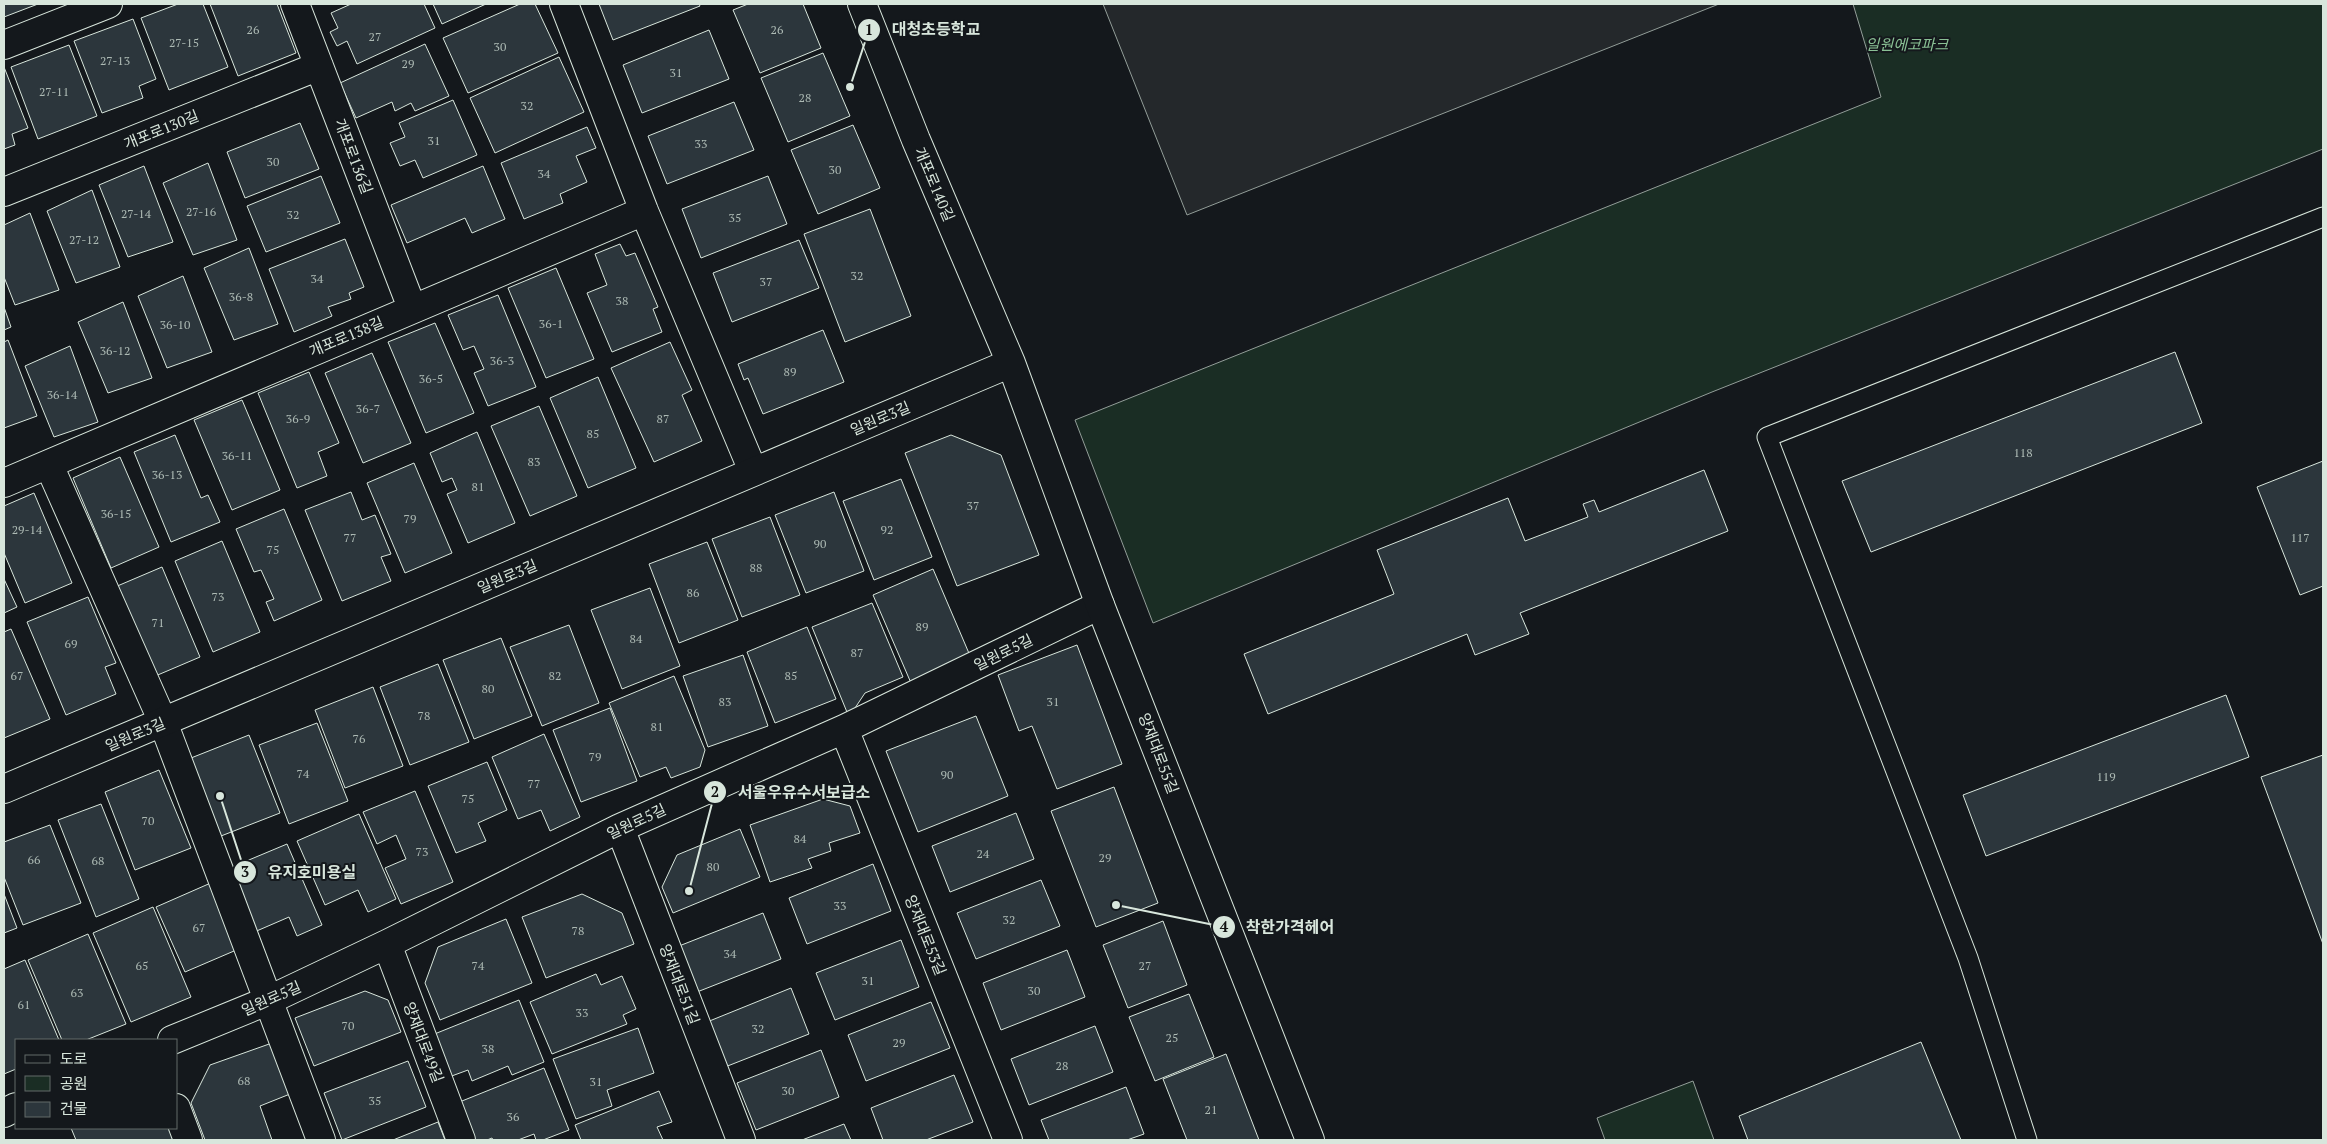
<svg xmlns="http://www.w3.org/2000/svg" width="2327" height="1144" font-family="'PT Serif','Noto Sans KR',serif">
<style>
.green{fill:#1a2d24;stroke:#939e99}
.parking{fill:#24282b;stroke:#939e99}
.building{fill:#2c363c;stroke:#d8e6dc}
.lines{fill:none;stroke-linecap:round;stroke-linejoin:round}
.lane-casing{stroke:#d8e6dc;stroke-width:21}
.street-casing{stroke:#d8e6dc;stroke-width:30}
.secondary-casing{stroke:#d8e6dc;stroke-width:30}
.lane{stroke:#14181c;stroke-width:19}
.street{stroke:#14181c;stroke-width:28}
.secondary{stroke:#14181c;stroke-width:28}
.labels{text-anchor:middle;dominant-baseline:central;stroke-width:4;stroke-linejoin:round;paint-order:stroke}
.number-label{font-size:12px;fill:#adbab4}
.park-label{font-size:15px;font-style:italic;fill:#8ac095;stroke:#14181c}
.street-label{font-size:15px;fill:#d8e6dc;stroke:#14181c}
.leader{fill:none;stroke:#d8e6dc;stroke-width:2}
.callout-dot{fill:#d8e6dc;stroke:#14181c;stroke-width:2}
.mark-label{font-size:15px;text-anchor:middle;font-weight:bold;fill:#111}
.callout-label{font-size:16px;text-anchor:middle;font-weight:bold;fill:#d8e6dc;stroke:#14181c;stroke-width:4;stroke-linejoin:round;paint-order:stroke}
</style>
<rect width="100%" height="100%" fill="#14181c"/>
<path class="green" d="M1853,4H2323V149L1712,392L1153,623L1075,420L1881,97Z
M1693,1081L1714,1140H1605L1597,1118Z"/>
<path class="parking" d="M1103,4H1719L1187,215Z"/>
<path class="building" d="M4,4H38L4,17Z
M178,4H203L228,67L169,90L141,18Z
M210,4H277L296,53L238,76Z
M351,4H424L435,28L357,64L347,41L337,46L330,32L338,28L331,13Z
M433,4H486L442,24Z
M520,4H535L558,53L468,93L443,38Z
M599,4H699L700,6L613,40Z
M748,4H803L821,48L760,73L733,10Z
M133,19L156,79L139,86L143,98L102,113L74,41Z
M709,30L729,79L642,113L623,65Z
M425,44L449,96L415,111L411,103L395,111L392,102L356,118L340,83Z
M69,45L97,116L38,139L11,67Z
M823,53L850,116L788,142L761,78Z
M559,57L584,112L495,153L470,98Z
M4,67L28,128L12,134L15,145L4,149Z
M453,100L477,155L423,178L415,160L400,166L390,143L405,137L399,123Z
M734,102L754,150L667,184L648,136Z
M300,123L319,169L245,198L227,152Z
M853,125L880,188L818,214L791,150Z
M587,127L596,148L576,156L587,182L560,194L563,203L524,219L501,163Z
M208,163L237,240L193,255L163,183Z
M144,166L173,242L128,257L99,185Z
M483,166L505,219L472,233L465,218L407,243L391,205Z
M321,176L340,223L266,252L247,206Z
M768,176L787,224L701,258L682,209Z
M92,190L120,267L76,283L47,211Z
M870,209L911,316L845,342L804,234Z
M30,213L59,290L15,305L4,277V225Z
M345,239L364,287L349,293L351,299L328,307L332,316L294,332L269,269Z
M799,240L819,288L732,322L713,273Z
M620,244L626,256L635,253L658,307L653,309L662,332L612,352L587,293L607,285L595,254Z
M249,248L278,324L234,340L204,268Z
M556,268L594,359L546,378L508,288Z
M183,276L212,352L167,368L138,296Z
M498,295L536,387L488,406L474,373L484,369L474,346L463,350L448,315Z
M123,302L152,378L108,393L78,322Z
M4,307L11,327L4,330Z
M435,323L474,413L426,433L388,342Z
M823,330L844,382L763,414L748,378L744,380L738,364Z
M8,340L37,416L4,428V342Z
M670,342L692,390L682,395L702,441L654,462L611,368Z
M70,346L98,422L54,437L25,366Z
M2175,352L2202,423L1871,552L1842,481Z
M372,353L411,443L363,463L325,373Z
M309,372L339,443L318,452L327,476L297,488L258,393Z
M598,377L636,468L588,488L550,398Z
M242,400L280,490L232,510L194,420Z
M539,406L577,496L530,516L491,426Z
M477,432L515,523L468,543L447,494L457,490L452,478L442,482L430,453Z
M175,435L201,498L208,495L220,522L171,542L134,452Z
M951,435L1001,455L1039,555L957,586L905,453Z
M120,457L159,547L111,568L73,478Z
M2323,461V586L2300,595L2257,487Z
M414,463L452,553L405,573L367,483Z
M1704,470L1728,531L1520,613L1529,634L1475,655L1467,634L1268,714L1244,654L1394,594L1377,550L1508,498L1525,541L1588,517L1583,504L1594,500L1599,512Z
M901,479L932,557L874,580L843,501Z
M351,492L362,520L375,515L391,554L381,557L391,581L342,601L305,510Z
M834,492L864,571L806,593L775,515Z
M34,493L72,583L25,603L4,553V506Z
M284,509L322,600L274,621L266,602L274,599L261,570L254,572L236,529Z
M770,517L800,595L742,617L712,539Z
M222,541L260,632L213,652L175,561Z
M707,542L738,620L679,643L649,564Z
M162,567L200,657L153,677L115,587Z
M933,569L971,658L911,683L873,595Z
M4,579L17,607L4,613Z
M650,588L680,666L622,689L591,610Z
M88,597L116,663L105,667L116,694L66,715L27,622Z
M872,603L903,677L865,693L849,717L812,627Z
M569,625L599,703L542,726L510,647Z
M807,627L836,699L775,723L747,652Z
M11,629L50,719L4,738V632Z
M501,638L532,716L474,739L443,660Z
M1077,645L1122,764L1057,789L1032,726L1019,731L998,675Z
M743,655L768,726L708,747L683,676Z
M438,664L469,742L410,765L380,687Z
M674,676L705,750L700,767L671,778L666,767L640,777L609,703Z
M373,687L403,766L345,788L315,710Z
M2226,695L2249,757L1986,856L1963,795Z
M610,708L637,781L581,802L553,730Z
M976,716L1008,796L918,832L886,751Z
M317,723L348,801L289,824L259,745Z
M544,734L580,817L550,831L541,810L518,819L492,757Z
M249,735L280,813L221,836L191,758Z
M2323,755V944L2261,777Z
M487,762L507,810L478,823L486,841L456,853L428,786Z
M159,770L191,848L135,870L105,792Z
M1114,787L1158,903L1096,927L1051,811Z
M415,791L453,882L401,904L385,868L406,859L396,835L377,844L363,812Z
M823,799L850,806L860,833L829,843L831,851L808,859L812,868L770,882L750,825Z
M101,804L139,899L96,917L58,820Z
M1016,813L1034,859L950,892L932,846Z
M359,814L396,899L368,912L358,890L325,905L297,841Z
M50,825L81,903L23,925L4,877V842Z
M740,829L760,877L673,913L662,887L677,855Z
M287,844L322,925L297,936L289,917L252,933L225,870Z
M873,864L891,911L807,944L789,898Z
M1041,880L1060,926L976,959L957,913Z
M213,882L241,948L185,972L156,907Z
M4,894L17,928L4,933Z
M582,894L622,913L634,944L546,978L522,917Z
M153,907L191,997L131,1022L93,933Z
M763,913L781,959L697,992L679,946Z
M506,919L532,983L440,1020L425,983L438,947Z
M1163,921L1187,985L1128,1008L1103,945Z
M88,934L126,1024L86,1040H62L28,960Z
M901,940L919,987L835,1020L816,973Z
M1067,950L1085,997L1001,1030L983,983Z
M25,960L59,1040H16V1069L4,1074V969Z
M596,974L601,985L622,976L636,1009L623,1015L627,1024L552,1054L530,1002Z
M791,988L809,1034L725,1067L707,1022Z
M365,991L388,1000L401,1032L314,1066L295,1018Z
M1189,994L1214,1057L1155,1081L1129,1017Z
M519,1000L544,1062L512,1075L508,1066L472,1081L468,1070L449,1077L432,1035Z
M931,1002L950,1048L866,1081L848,1035Z
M1095,1026L1113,1072L1029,1105L1011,1059Z
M638,1028L654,1073L607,1090L612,1106L576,1119L553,1059Z
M1921,1042L1961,1140H1748L1739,1116Z
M272,1043L290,1094L260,1106L272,1140H205L191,1103L210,1065Z
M821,1050L839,1097L756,1130L737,1083Z
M1226,1054L1259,1140H1187L1163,1079Z
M408,1061L426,1107L342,1140L324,1093Z
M544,1068L569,1130L543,1140H536L534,1134L518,1140H493L492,1138L487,1140H473L457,1103Z
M954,1075L973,1122L926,1140H883L871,1108Z
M1126,1087L1144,1134L1127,1140H1049L1041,1120Z
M659,1091L672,1122L657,1127L663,1140H581L575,1125Z
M438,1122L445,1140H393Z
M844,1124L851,1140H802Z
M71,1128H172L176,1140H76Z"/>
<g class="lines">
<defs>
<path id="lane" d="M2027,1140L1968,958L1767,437L2323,217"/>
<path id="street" d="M295,4L412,308
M564,4L644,211L753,471
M4,45L108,4
M4,192L319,66
M49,465L163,722L321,1140
M4,483L644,211
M844,729L1008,1140
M620,828L741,1140
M387,944L461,1140
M172,1040L267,1001L387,944L620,828L844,729L1100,605
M176,1108L188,1140
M4,1113L16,1107"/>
<path id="secondary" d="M862,4L916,140L1011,363L1100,605L1310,1140
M4,789L1011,363"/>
</defs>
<use href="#lane" class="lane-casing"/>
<use href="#street" class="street-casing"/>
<use href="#secondary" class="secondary-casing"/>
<use href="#lane" class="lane"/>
<use href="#street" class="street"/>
<use href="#secondary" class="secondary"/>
</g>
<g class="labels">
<g class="number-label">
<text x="253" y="29">26</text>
<text x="777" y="29">26</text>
<text x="375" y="36">27</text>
<text x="184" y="42">27-15</text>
<text x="500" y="46">30</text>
<text x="115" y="60">27-13</text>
<text x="408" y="63">29</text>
<text x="676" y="72">31</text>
<text x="54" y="91">27-11</text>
<text x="805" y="97">28</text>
<text x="527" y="105">32</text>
<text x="434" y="140">31</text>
<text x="701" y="143">33</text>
<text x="273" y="161">30</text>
<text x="835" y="169">30</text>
<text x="544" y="173">34</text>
<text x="201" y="211">27-16</text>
<text x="136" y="213">27-14</text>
<text x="293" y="214">32</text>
<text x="735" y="217">35</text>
<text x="84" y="239">27-12</text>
<text x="857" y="275">32</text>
<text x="317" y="278">34</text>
<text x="766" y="281">37</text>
<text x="241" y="296">36-8</text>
<text x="622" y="300">38</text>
<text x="551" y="323">36-1</text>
<text x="175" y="324">36-10</text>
<text x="115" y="350">36-12</text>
<text x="502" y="360">36-3</text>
<text x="790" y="371">89</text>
<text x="431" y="378">36-5</text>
<text x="62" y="394">36-14</text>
<text x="368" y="408">36-7</text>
<text x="298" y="418">36-9</text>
<text x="663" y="418">87</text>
<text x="593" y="433">85</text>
<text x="2023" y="452">118</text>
<text x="237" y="455">36-11</text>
<text x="534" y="461">83</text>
<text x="167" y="474">36-13</text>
<text x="478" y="486">81</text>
<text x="973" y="505">37</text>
<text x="116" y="513">36-15</text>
<text x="410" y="518">79</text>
<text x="27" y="529">29-14</text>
<text x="887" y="529">92</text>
<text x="350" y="537">77</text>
<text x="2300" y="537">117</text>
<text x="820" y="543">90</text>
<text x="273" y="549">75</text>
<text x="756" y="567">88</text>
<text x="693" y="592">86</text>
<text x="218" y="596">73</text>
<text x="158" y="622">71</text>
<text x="922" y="626">89</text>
<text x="636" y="638">84</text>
<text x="71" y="643">69</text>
<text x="857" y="652">87</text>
<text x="17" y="675">67</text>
<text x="555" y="675">82</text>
<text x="791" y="675">85</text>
<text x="488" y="688">80</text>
<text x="725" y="701">83</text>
<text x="1053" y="701">31</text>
<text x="424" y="715">78</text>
<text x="657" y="726">81</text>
<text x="359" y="738">76</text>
<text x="595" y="756">79</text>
<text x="303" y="773">74</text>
<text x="947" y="774">90</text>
<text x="2106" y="776">119</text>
<text x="534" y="783">77</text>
<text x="468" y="798">75</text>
<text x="148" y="820">70</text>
<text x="800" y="838">84</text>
<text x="422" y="851">73</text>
<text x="983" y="853">24</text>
<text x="1105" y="857">29</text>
<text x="34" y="859">66</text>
<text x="98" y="860">68</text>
<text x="713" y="866">80</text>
<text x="840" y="905">33</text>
<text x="1009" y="919">32</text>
<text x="199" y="927">67</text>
<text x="578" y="930">78</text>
<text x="730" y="953">34</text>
<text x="142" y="965">65</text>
<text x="478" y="965">74</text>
<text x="1145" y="965">27</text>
<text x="868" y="980">31</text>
<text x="1034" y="990">30</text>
<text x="77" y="992">63</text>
<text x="24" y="1004">61</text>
<text x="582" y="1012">33</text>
<text x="348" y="1025">70</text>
<text x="758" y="1028">32</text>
<text x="1172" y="1037">25</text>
<text x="899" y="1042">29</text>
<text x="488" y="1048">38</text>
<text x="1062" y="1065">28</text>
<text x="244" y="1080">68</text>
<text x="596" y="1081">31</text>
<text x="788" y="1090">30</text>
<text x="375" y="1100">35</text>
<text x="1211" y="1109">21</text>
<text x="513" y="1116">36</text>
</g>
<g class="park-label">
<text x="1907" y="44">일원에코파크</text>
</g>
<g class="street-label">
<text transform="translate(161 129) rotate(-22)">개포로130길</text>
<text transform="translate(354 156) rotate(69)">개포로136길</text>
<text transform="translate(935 184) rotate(67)">개포로140길</text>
<text transform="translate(346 336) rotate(-23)">개포로138길</text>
<text transform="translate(880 418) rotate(-23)">일원로3길</text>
<text transform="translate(507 576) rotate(-23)">일원로3길</text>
<text transform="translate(1003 652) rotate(-26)">일원로5길</text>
<text transform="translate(135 734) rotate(-23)">일원로3길</text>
<text transform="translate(1159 753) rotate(69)">양재대로55길</text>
<text transform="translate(636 821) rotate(-25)">일원로5길</text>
<text transform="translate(926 935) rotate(68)">양재대로53길</text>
<text transform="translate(680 984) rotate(69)">양재대로51길</text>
<text transform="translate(271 998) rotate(-24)">일원로5길</text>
<text transform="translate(424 1042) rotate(69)">양재대로49길</text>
</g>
</g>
<path class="leader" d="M850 87L869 30M689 891L715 792M220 796L245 872M1116 905L1224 927"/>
<g class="callout-dot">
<circle cx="850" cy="87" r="5"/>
<circle cx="689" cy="891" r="5"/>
<circle cx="220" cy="796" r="5"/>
<circle cx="1116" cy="905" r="5"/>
<circle cx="869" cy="30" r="12"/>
<circle cx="715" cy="792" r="12"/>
<circle cx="245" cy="872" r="12"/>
<circle cx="1224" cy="927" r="12"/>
</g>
<g class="mark-label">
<text x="869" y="35">1</text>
<text x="715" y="797">2</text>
<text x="245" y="877">3</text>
<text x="1224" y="932">4</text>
</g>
<g class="callout-label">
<text x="936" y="35">대청초등학교</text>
<text x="804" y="798">서울우유수서보급소</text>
<text x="312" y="878">유지호미용실</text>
<text x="1290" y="933">착한가격헤어</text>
</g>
<rect width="2327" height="1144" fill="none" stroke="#d8e6dc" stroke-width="10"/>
<rect x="15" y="1039" width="162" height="90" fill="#14181c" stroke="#626a69"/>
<rect x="25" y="1055" width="25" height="8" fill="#14181c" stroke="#626a69"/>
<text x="60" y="1064" font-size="15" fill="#d8e6dc">도로</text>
<rect x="25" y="1076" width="25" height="15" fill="#1a2d24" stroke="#626a69"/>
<text x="60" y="1089" font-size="15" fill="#d8e6dc">공원</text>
<rect x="25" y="1102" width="25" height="15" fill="#2c363c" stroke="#626a69"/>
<text x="60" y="1114" font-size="15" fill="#d8e6dc">건물</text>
</svg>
